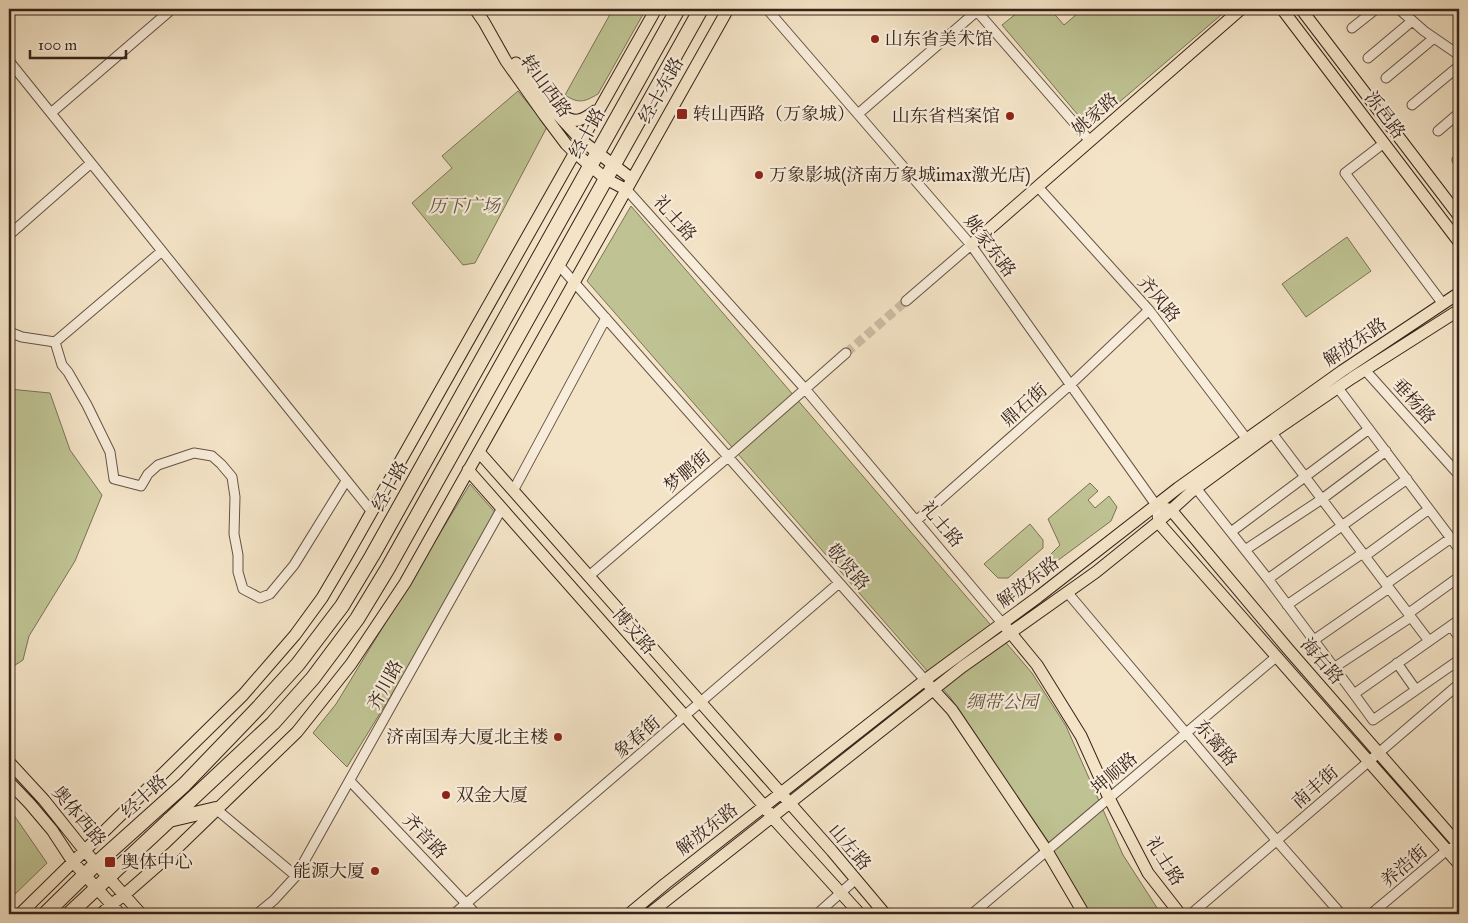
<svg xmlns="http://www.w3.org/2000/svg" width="1468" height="923" font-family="'IM FELL Great Primer','Noto Serif SC',serif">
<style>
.green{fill:#bfc393;stroke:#7b7256}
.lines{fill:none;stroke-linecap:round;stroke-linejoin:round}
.minor-tunnel{stroke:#cebda4;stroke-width:9;stroke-dasharray:9 4.5;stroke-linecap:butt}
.minor-casing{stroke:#665244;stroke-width:11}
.major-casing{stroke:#372219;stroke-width:13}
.highway-casing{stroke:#372219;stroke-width:16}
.minor{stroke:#f8eddb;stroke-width:9}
.major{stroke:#f4e4c7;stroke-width:11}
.highway{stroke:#f4e4c7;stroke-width:14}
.poi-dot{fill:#8f2418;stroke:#f8eddb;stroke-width:2}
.labels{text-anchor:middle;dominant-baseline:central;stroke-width:4.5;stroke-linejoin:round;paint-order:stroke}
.poi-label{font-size:18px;fill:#372219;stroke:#f8eddb;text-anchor:start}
.street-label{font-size:18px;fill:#372219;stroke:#f8eddb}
.park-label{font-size:18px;font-style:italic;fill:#60523e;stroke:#f8eddb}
</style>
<rect width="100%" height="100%" fill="#f4e4c7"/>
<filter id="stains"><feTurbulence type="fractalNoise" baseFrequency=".004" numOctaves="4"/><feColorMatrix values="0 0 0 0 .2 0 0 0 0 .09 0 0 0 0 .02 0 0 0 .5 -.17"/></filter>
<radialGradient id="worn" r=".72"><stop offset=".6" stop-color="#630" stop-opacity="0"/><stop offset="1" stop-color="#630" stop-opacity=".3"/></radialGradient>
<path class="green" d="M613,9H646L598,94C584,102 579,104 565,95Z
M1022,9H1050L1064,25L1083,9H1228L1089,128L1002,25Z
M518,91L547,127L475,263L463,265L412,203L452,168L442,156Z
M631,206L1032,673L1066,726L1123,855L1161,914H1084L1058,859L950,697L587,281Z
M1347,237L1371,271L1306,317L1282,284Z
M9,389L50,393L70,450L102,495L75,561L29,636L23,660L9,669Z
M1090,483L1098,491L1088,500L1095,508L1109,496L1117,507L1111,521L1049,567L1045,560L1060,545L1048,519Z
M470,484L500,518L347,767L313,733L336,704Z
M1030,524L1043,540V548L1008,578H998L984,564Z
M9,808L47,863L9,900Z"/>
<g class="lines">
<path class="minor-tunnel" d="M846,353L906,301"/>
<defs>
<path id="minor" d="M767,9L971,245L1156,505L1158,522
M975,9L1090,141
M1399,9L1424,31L1459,55
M1352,28L1376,9
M1368,58L1412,21
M9,61L372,512
M1386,78L1434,38
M1412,105L1459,66
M51,113L172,9
M858,114L977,11
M1438,131L1459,113
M1384,143L1345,173L1443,304
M1457,160L1459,158
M1038,187L1149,310L1246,438
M627,190L806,390L1002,623
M9,235L91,163
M558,264L925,680
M906,301L971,245
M9,332L22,337L55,342L62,365L68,372L87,405L110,452L114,479L141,486L148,474L158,465L194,453L212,456L221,464L232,477L235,497L234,534L238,555V572L243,589L260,598L270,594L294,565L346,481
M55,342L162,251
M1365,370L1459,475
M1338,388L1459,549
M1272,433L1429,641
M1196,488L1268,579L1354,694
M513,491L606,318
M916,521L1070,385L1149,310
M1231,532L1369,429
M1245,550L1322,499L1386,451
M1365,556L1429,509
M589,576L728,457L846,353
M1268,579L1407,479
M1386,584L1451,538
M1067,592L1277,841L1341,914
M1287,605L1363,553
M1409,613L1459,577
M1459,620L1354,694L1373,720L1459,660
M1451,626L1459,637
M1314,640L1389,588
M1397,663L1416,690
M1335,667L1411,617
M350,781L476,914
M216,809L296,876
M257,914L274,900L296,876L502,508
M454,914L839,583
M817,914L855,880
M972,914L1276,657
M1191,914L1459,684
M1371,914L1447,850L1459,845"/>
<path id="major" d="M475,9L484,22L506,61L545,116L566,144L574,152L606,179L627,190
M1282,9L1459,242
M1301,9L1459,216
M516,63L547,103L581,140L632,179
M560,114C575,124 582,121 595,111
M971,245L1241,9
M479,452L695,696L832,851L885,914
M468,470L765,807L772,817L860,914
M1165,508L1171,510L1288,649L1459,845
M1158,522L1459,864
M1005,626L1037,665L1081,736L1109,798L1148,873L1180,914
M928,684L952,710L1047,851L1084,914
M9,762L44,800L84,850L141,914
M9,782L30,804L52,830L73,862L120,914
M20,914L243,695L295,635L322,598L345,559L656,9
M101,914L112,904L124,895L172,853L297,732L351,664L405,583L728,9
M629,914L665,884L925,680L1038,597L1178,488L1342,371L1459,293
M649,914L962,667L1096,572L1158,522L1191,492L1270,434L1352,378L1459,310"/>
<path id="highway" d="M169,820L216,809
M45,914L96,864L184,785L259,707L298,664L342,606L372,556L678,9
M69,914L273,723L313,678L357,619L388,568L701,9"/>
</defs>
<use href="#minor" class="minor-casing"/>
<use href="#major" class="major-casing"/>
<use href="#highway" class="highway-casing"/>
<use href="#minor" class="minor"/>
<use href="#major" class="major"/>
<use href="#highway" class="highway"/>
</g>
<g class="poi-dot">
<circle cx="875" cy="39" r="5"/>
<rect x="676" y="108" width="12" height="12" rx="2.5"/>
<circle cx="1010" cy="116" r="5"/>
<circle cx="759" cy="175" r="5"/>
<circle cx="558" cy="737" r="5"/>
<circle cx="446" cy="795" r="5"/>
<rect x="104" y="856" width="12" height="12" rx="2.5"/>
<circle cx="375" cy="871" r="5"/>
</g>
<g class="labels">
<g class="poi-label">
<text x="885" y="39">山东省美术馆</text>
<text x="693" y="114">转山西路（万象城）</text>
<text x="1000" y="116" text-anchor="end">山东省档案馆</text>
<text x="769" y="175">万象影城(济南万象城imax激光店)</text>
<text x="548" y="737" text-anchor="end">济南国寿大厦北主楼</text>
<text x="456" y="795">双金大厦</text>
<text x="121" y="862">奥体中心</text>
<text x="365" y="871" text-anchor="end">能源大厦</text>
</g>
<g class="street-label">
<text transform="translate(546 86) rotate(54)">转山西路</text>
<text transform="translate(661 90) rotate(-61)">经十东路</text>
<text transform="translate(1095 114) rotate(-41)">姚家路</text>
<text transform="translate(1385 115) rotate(53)">泺邑路</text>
<text transform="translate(587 133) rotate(-61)">经十路</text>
<text transform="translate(675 218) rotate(48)">礼士路</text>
<text transform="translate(990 246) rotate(53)">姚家东路</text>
<text transform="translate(1159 299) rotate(50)">齐风路</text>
<text transform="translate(1355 342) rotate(-34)">解放东路</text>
<text transform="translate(1414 401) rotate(48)">垂杨路</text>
<text transform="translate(1024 405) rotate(-41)">鼎石街</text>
<text transform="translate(687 471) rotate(-40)">梦鹏街</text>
<text transform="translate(390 486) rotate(-61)">经十路</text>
<text transform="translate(942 524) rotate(50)">礼士路</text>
<text transform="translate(848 567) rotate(49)">敬贤路</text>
<text transform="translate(1028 582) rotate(-37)">解放东路</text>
<text transform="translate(634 631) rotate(49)">博文路</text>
<text transform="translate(1322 661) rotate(49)">海右路</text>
<text transform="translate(385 685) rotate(-61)">齐川路</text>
<text transform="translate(637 737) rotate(-40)">象春街</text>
<text transform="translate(1216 743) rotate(50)">东篱路</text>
<text transform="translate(1114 773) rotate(-40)">坤顺路</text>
<text transform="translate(1315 787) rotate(-41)">南丰街</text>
<text transform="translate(144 796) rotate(-42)">经十路</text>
<text transform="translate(79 816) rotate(50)">奥体西路</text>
<text transform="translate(707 829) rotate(-38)">解放东路</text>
<text transform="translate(425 836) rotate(46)">齐音路</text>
<text transform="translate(850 847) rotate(50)">山左路</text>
<text transform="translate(1165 861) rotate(58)">礼士路</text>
<text transform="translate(1404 866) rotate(-40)">养浩街</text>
</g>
<g class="park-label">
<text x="464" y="206">历下广场</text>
<text x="1002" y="702">绸带公园</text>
</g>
</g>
<rect width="1468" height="923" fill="none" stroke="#f4e4c7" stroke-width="30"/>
<rect x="10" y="10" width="1448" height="903" fill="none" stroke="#372219" stroke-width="2.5"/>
<rect x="15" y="15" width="1438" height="893" fill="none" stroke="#372219"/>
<path d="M30 50v8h96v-8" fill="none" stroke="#372219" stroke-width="2.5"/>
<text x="38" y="50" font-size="15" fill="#372219" stroke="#f8eddb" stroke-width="4" paint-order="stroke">100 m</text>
<rect width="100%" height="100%" filter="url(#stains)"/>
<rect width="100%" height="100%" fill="url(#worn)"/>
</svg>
